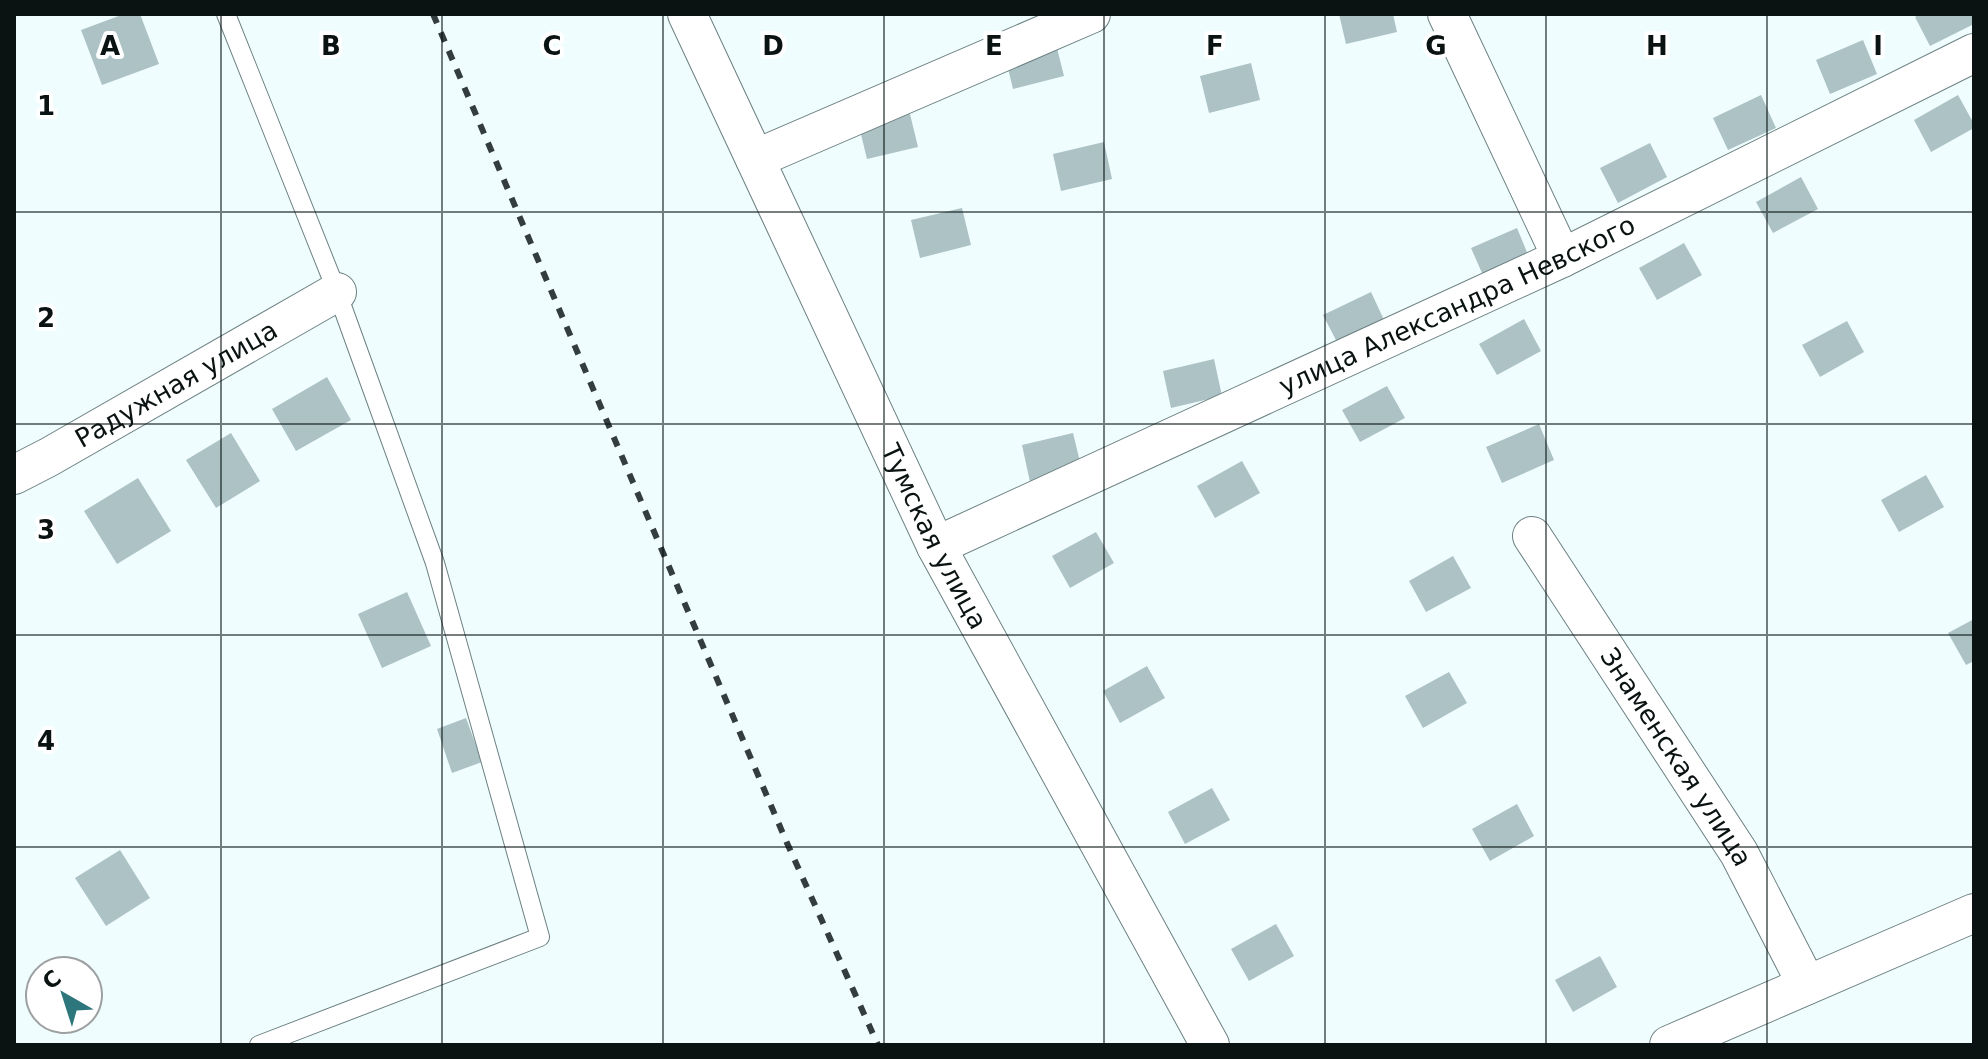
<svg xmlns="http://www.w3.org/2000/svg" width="1988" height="1059" font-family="'DejaVu Sans',sans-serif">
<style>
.building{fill:#acc2c4}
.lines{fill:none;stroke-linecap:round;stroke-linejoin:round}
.service-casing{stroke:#6c8082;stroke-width:20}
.minor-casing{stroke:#6c8082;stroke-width:40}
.service{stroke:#fff;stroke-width:18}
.minor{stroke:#fff;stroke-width:38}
.rail{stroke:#343d3e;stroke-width:6;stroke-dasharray:10 10;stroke-linecap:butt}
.grid{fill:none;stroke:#0a1212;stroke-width:2;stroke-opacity:0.55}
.labels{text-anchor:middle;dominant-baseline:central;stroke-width:8;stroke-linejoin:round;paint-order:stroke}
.street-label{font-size:26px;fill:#0a1212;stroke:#fff}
.grid-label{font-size:26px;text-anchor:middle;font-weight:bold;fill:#0a1212;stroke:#fff;stroke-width:8;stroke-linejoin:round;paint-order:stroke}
</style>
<rect width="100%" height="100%" fill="#f0fdfe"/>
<path class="building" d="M124,14H140L159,64L102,85L81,30Z
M1339,14H1393L1397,32L1346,44Z
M1920,14H1974V24L1930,46L1915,17Z
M1055,40L1064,76L1013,89L1004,52Z
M1863,40L1877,74L1830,94L1816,60Z
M1251,63L1260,100L1209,113L1200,76Z
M1761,95L1776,128L1728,150L1713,118Z
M1958,95L1974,124V128L1931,152L1914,120Z
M909,110L918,147L867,159L858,122Z
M1104,142L1112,179L1061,191L1053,154Z
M1650,143L1667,177L1618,203L1600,168Z
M1801,177L1818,209L1773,233L1756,202Z
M962,208L971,245L920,258L911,220Z
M1517,228L1531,262L1486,282L1471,248Z
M1684,243L1702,275L1657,300L1639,268Z
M1371,292L1385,322L1338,344L1323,315Z
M1524,319L1541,351L1497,375L1479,344Z
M1847,321L1864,352L1820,377L1802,345Z
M1214,359L1222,396L1171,408L1163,371Z
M327,377L351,420L296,451L272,409Z
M1387,386L1405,418L1360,442L1342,410Z
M1539,424L1554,460L1502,483L1486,447Z
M231,433L260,481L216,508L186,460Z
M1073,433L1082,470L1030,482L1022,445Z
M1242,461L1260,493L1215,518L1197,486Z
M1926,475L1944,507L1899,532L1881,500Z
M138,478L171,531L117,564L84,511Z
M1096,532L1114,563L1070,588L1052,556Z
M1453,556L1471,588L1426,612L1409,581Z
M407,592L431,646L382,668L358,614Z
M1974,619V661L1966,665L1948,633Z
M1147,666L1165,698L1120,723L1103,691Z
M1449,672L1467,703L1423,728L1405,696Z
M466,718L482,762L452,773L437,729Z
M1212,788L1230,820L1185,844L1168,812Z
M1517,804L1534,836L1490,861L1472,829Z
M120,850L150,898L106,926L75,878Z
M1276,924L1294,956L1249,981L1231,949Z
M1600,956L1617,987L1573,1012L1555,980Z"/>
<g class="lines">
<defs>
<path id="service" d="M226,14L337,292L435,563L540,937L259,1045"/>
<g id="minor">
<path id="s1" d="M687,14L936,546L1210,1045"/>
<path d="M1447,14L1562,258"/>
<path d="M755,159L1091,14"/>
<path id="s2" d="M14,475L49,457L337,292"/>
<path id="s3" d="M1532,536L1739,853L1807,985"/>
<path id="s4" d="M936,546L1562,258L1974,53"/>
<path d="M1669,1045L1974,913"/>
</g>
</defs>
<use href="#service" class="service-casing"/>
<use href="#minor" class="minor-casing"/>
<use href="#service" class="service"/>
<use href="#minor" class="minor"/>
<path class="rail" d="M433,14L787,843L878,1045"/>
</g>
<path class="grid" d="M221,14V1045M442,14V1045M663,14V1045M884,14V1045M1104,14V1045M1325,14V1045M1546,14V1045M1767,14V1045M14,212H1974M14,424H1974M14,635H1974M14,847H1974"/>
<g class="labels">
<g class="street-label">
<text stroke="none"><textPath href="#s4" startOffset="574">улица Александра Невского</textPath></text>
<text stroke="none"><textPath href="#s2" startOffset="186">Радужная улица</textPath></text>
<text stroke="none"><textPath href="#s1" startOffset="578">Тумская улица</textPath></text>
<text stroke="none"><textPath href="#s3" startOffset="264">Знаменская улица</textPath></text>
</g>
</g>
<g class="grid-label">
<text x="110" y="55">A</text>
<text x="331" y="55">B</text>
<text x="552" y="55">C</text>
<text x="773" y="55">D</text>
<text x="994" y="55">E</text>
<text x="1215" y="55">F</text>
<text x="1436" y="55">G</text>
<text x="1657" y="55">H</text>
<text x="1878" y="55">I</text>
<text x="46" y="115">1</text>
<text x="46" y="327">2</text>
<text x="46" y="539">3</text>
<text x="46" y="750">4</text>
</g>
<rect width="1988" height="1059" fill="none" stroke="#0a1212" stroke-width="32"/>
<g transform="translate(64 995) rotate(321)"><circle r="38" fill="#ffffff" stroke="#9da0a0" stroke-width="2"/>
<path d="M0-6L14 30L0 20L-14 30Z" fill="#2c767c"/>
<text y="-12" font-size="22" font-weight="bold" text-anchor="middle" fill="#0a1212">С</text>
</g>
</svg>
